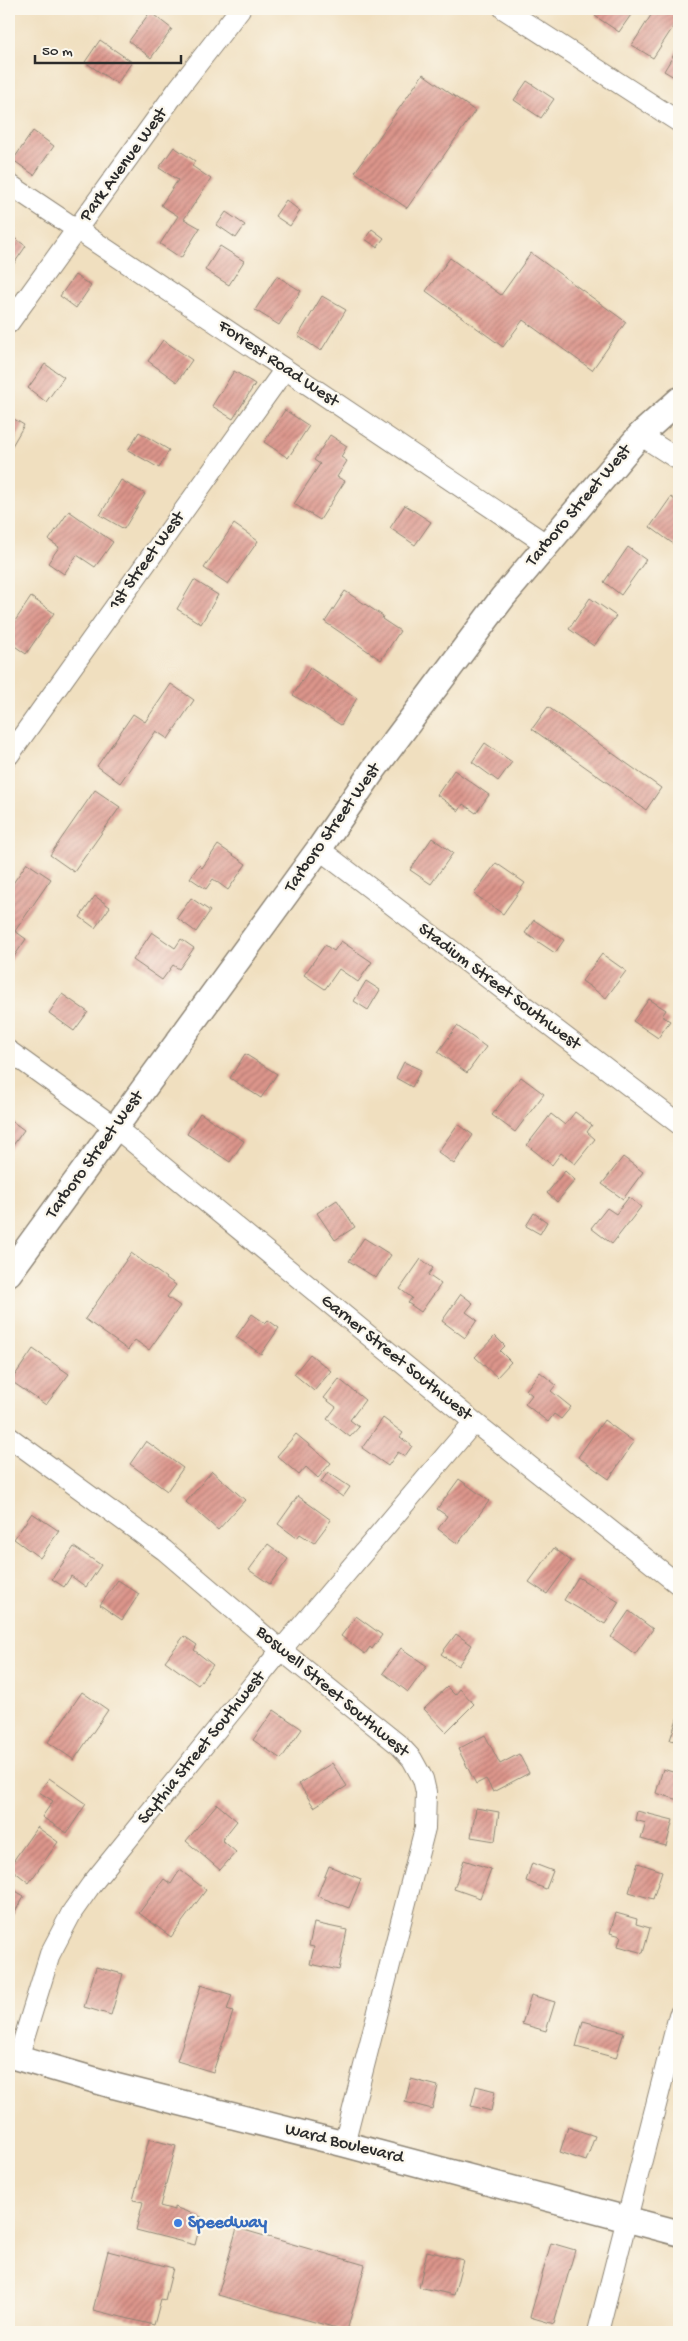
<svg xmlns="http://www.w3.org/2000/svg" width="688" height="2341" font-family="'Gochi Hand',sans-serif">
<style>
.building{fill:url(#building-hatch)}
.lines{fill:none;stroke-linecap:round;stroke-linejoin:round}
.minor-casing{stroke:#8e8575;stroke-width:22}
.major-casing{stroke:#8e8575;stroke-width:28}
.minor{stroke:#fff;stroke-width:20}
.major{stroke:#fff;stroke-width:25}
.shop-dot{fill:#3f7fe0;stroke:#fbf7ec;stroke-width:2}
.labels{text-anchor:middle;dominant-baseline:central;stroke-width:4.5;stroke-linejoin:round;paint-order:stroke}
.street-label{font-size:18px;fill:#2b2b2b;stroke:#fbf7ec}
.shop-label{font-size:18px;font-weight:bold;fill:#366cbe;stroke:#fbf7ec;text-anchor:start}
</style>
<defs>
<pattern id="building-hatch" width="6" height="6" patternUnits="userSpaceOnUse" patternTransform="scale(1.25)"><rect width="6" height="6" fill="#dc958b"/><path d="M-1 1l2-2M0 6l6-6M5 7l2-2" fill="none" stroke="#b37a72"/></pattern>
</defs>
<rect width="100%" height="100%" fill="#fbf7ec"/>
<filter id="ink" filterUnits="userSpaceOnUse"><feTurbulence type="fractalNoise" baseFrequency=".02" numOctaves="2"/><feDisplacementMap in="SourceGraphic" scale="10" xChannelSelector="R" yChannelSelector="G"/><feConvolveMatrix kernelMatrix="1 2 1 2 8 2 1 2 1" color-interpolation-filters="sRGB"/></filter>
<filter id="wash" filterUnits="userSpaceOnUse"><feTurbulence type="fractalNoise" baseFrequency=".0096" numOctaves="4" result="noise"/><feDisplacementMap in="SourceGraphic" scale="20" xChannelSelector="R" yChannelSelector="G"/><feGaussianBlur stdDeviation="1.12" result="paint"/><feColorMatrix in="noise" values="0 0 0 0 0 0 0 0 0 0 0 0 0 0 0 0 0 1.4 0 .05"/><feComposite in="paint" operator="in"/></filter>
<g filter="url(#wash)">
<rect width="100%" height="100%" fill="#f0dfbf"/>
<g id="blocks">
<path class="building" d="M600,9H635L619,32L595,16Z
M655,9L664,14L668,9H671L679,14V22L677,21L653,58L632,45Z
M150,12L172,29L151,58L129,41Z
M100,40L132,62L117,84L85,62Z
M679,46V80L664,71Z
M423,74L475,111L407,208L355,172Z
M527,81L554,99L541,118L514,100Z
M33,131L54,146L34,175L13,160Z
M174,147L195,161L192,166L211,179L184,219L200,228L181,258L160,244L178,216L161,205L178,180L159,168Z
M286,200L300,211L290,226L275,216Z
M226,212L245,225L236,238L217,225Z
M9,228L13,231L10,235L26,246L13,265L9,262Z
M372,229L384,238L377,247L365,239Z
M220,246L244,261L229,285L205,270Z
M531,253L626,322L592,370L523,320L503,347L426,291L450,258L501,295Z
M75,275L91,286L76,308L60,296Z
M277,276L301,291L279,325L255,310Z
M322,296L346,310L321,351L298,336Z
M163,340L192,360L177,382L148,361Z
M45,364L64,377L46,402L28,388Z
M234,371L255,384L233,419L212,406Z
M285,410L309,426L288,458L264,442Z
M9,416L24,425L9,451Z
M139,432L169,450L159,468L128,450Z
M330,435L347,446L341,457L347,461L337,477L345,481L320,520L294,504L320,464L314,460Z
M121,480L145,494L124,529L100,515Z
M671,497L679,503V548L650,527Z
M405,505L431,522L415,545L390,528Z
M69,511L113,542L95,567L77,555L64,574L48,563L59,547L49,540Z
M234,524L258,541L228,584L204,568Z
M628,547L646,560L621,595L604,582Z
M194,580L218,595L201,624L177,609Z
M345,591L383,616L382,619L400,631L381,660L325,622Z
M31,597L54,613L26,654L9,642V630Z
M590,598L616,616L594,646L569,629Z
M310,668L357,698L341,725L293,695Z
M171,684L194,700L168,739L156,731L120,783L97,766L133,714L145,722Z
M548,707L661,788L646,810L532,729Z
M485,743L512,762L498,781L472,762Z
M454,770L489,795L476,813L463,804L459,811L437,795Z
M95,790L120,807L74,872L50,855Z
M432,838L453,853L431,884L410,870Z
M218,845L246,864L228,890L213,879L206,889L190,878L199,865L202,868Z
M27,863L51,879L15,931L26,939L9,964V889Z
M496,863L525,883L503,914L474,894Z
M95,896L110,907L95,928L80,917Z
M191,898L210,911L196,932L177,918Z
M534,920L564,940L555,953L525,933Z
M152,932L175,948L181,939L194,948L179,969L173,965L162,980L133,960Z
M341,941L372,962L358,982L339,969L325,989L304,975L325,945L334,951Z
M602,954L626,971L606,998L582,981Z
M366,981L380,990L368,1010L354,1001Z
M62,994L88,1012L74,1031L49,1013Z
M649,999L666,1010L662,1016L670,1021L658,1038L633,1021Z
M457,1026L486,1047L467,1073L438,1052Z
M245,1054L277,1074L261,1098L230,1078Z
M404,1062L421,1070L412,1087L396,1078Z
M521,1077L544,1094L515,1132L492,1115Z
M575,1112L592,1125L587,1132L595,1139L575,1164L561,1153L552,1165L527,1145L551,1114L565,1125Z
M200,1113L244,1141L230,1162L187,1134Z
M9,1119L24,1130L9,1151Z
M458,1124L473,1135L454,1164L438,1152Z
M623,1157L643,1172L623,1199L602,1184Z
M565,1171L575,1180L557,1202L547,1193Z
M629,1197L641,1207L612,1244L591,1228L607,1208L616,1214Z
M337,1200L355,1227L335,1240L317,1213Z
M534,1213L547,1222L540,1234L526,1226Z
M364,1238L391,1255L376,1278L349,1261Z
M131,1253L176,1285L167,1297L180,1306L149,1350L135,1340L128,1350L85,1319Z
M421,1259L433,1268L428,1275L441,1284L421,1312L408,1303L412,1298L400,1289Z
M461,1294L473,1303L466,1312L477,1320L465,1338L442,1321Z
M252,1314L265,1323L268,1320L279,1328L261,1354L236,1337Z
M495,1336L505,1346L500,1351L511,1362L497,1377L475,1357Z
M33,1349L69,1374L46,1405L11,1381Z
M310,1354L331,1371L314,1391L294,1374Z
M540,1372L556,1385L551,1391L571,1407L561,1419L554,1414L548,1422L525,1404L532,1395L526,1390Z
M339,1379L365,1400L350,1420L359,1427L350,1437L327,1419L336,1407L324,1398Z
M383,1418L403,1433L400,1437L412,1446L405,1456L398,1452L388,1466L362,1448Z
M604,1420L634,1442L609,1479L578,1457Z
M296,1434L331,1463L318,1478L306,1467L299,1475L277,1456Z
M146,1441L183,1468L167,1491L130,1464Z
M212,1471L245,1500L218,1530L186,1502Z
M328,1472L350,1487L343,1497L321,1482Z
M459,1479L489,1501L458,1544L438,1529L447,1516L437,1509Z
M298,1496L331,1520L314,1543L300,1534L297,1538L278,1524Z
M32,1513L59,1531L40,1558L14,1539Z
M268,1544L288,1559L270,1584L249,1570Z
M74,1547L101,1565L86,1587L71,1576L64,1587L52,1579Z
M554,1548L571,1561L547,1594L529,1582Z
M578,1577L619,1602L605,1624L564,1600Z
M118,1580L139,1594L122,1620L100,1605Z
M629,1611L653,1629L635,1654L611,1637Z
M356,1616L382,1635L372,1649L370,1647L365,1654L341,1636Z
M456,1634L472,1645L458,1666L441,1654Z
M184,1636L197,1645L194,1650L213,1665L198,1685L165,1661Z
M401,1648L427,1666L408,1692L383,1673Z
M447,1687L455,1695L460,1689L474,1704L446,1732L424,1709Z
M82,1692L108,1710L74,1760L48,1742Z
M274,1710L302,1729L281,1759L253,1740Z
M679,1713V1742L670,1740Z
M485,1735L500,1764L519,1754L529,1773L493,1792L486,1779L476,1784L458,1749Z
M332,1763L347,1786L314,1807L299,1784Z
M663,1769L679,1774V1800L656,1793Z
M49,1778L86,1804L67,1833L42,1817L53,1801L39,1792Z
M217,1804L237,1821L222,1840L236,1852L220,1870L186,1841Z
M476,1808L499,1812L495,1841L471,1837Z
M637,1811L673,1820L666,1846L641,1839L646,1823L635,1820Z
M37,1827L58,1842L29,1883L9,1867Z
M464,1860L491,1869L480,1898L454,1889Z
M532,1863L553,1871L546,1889L526,1881Z
M638,1863L662,1871L653,1899L629,1892Z
M329,1866L361,1879L349,1908L317,1896Z
M180,1870L206,1890L171,1937L139,1913L164,1879L171,1884Z
M9,1887L24,1896L9,1922Z
M616,1913L637,1919L636,1924L650,1928L643,1953L618,1946L621,1936L610,1933Z
M314,1923L347,1930L339,1970L310,1964L314,1947L309,1946Z
M96,1967L123,1974L111,2015L84,2007Z
M201,1985L232,1995L227,2010L233,2012L213,2072L177,2061Z
M531,1995L555,2002L546,2031L522,2024Z
M583,2021L624,2032L616,2058L576,2047Z
M411,2079L438,2086L432,2109L405,2102Z
M476,2086L495,2091L491,2111L471,2106Z
M568,2127L595,2136L586,2161L560,2152Z
M149,2139L176,2146L160,2206L174,2210V2207L202,2217L195,2245L136,2230L143,2202L133,2200Z
M237,2228L365,2265L347,2331L218,2295Z
M551,2243L575,2250L554,2324L530,2317Z
M108,2251L173,2268L165,2300L161,2299L154,2325L93,2310Z
M427,2251L463,2260L454,2295L419,2287Z"/>
</g>
</g>
<g filter="url(#ink)">
<use href="#blocks" fill-opacity="0" stroke="#8e8575" stroke-width="1"/>
<g class="lines">
<defs>
<path id="minor" d="M504,9L679,122
M9,184L546,544
M9,323L178,89L240,9
M640,435L679,460
M9,755L285,369
M319,849L679,1124
M9,1051L116,1128L474,1422L679,1585
M9,1437L164,1550L281,1650L399,1745L412,1759L423,1779L426,1792L425,1828L344,2144
M18,2058L50,1954L72,1912L91,1885L281,1650L474,1422
M598,2332L679,2015"/>
<path id="major" d="M9,1273L319,849L374,769L503,597L640,435L679,400
M9,2055L115,2086L344,2144L679,2233"/>
</defs>
<use href="#minor" class="minor-casing"/>
<use href="#major" class="major-casing"/>
<use href="#minor" class="minor"/>
<use href="#major" class="major"/>
</g>
</g>
<circle class="shop-dot" cx="178" cy="2223" r="5"/>
<g class="labels">
<g class="street-label">
<text transform="translate(124 165) rotate(-54)">Park Avenue West</text>
<text transform="translate(278 364) rotate(34)">Forrest Road West</text>
<text transform="translate(579 506) rotate(-50)">Tarboro Street West</text>
<text transform="translate(147 561) rotate(-54)">1st Street West</text>
<text transform="translate(333 828) rotate(-55)">Tarboro Street West</text>
<text transform="translate(499 987) rotate(37)">Stadium Street Southwest</text>
<text transform="translate(95 1155) rotate(-54)">Tarboro Street West</text>
<text transform="translate(396 1358) rotate(39)">Garner Street Southwest</text>
<text transform="translate(332 1692) rotate(40)">Boswell Street Southwest</text>
<text transform="translate(202 1748) rotate(-51)">Scythia Street Southwest</text>
<text transform="translate(344 2144) rotate(14)">Ward Boulevard</text>
</g>
<g class="shop-label">
<text x="188" y="2223">Speedway</text>
</g>
</g>
<rect width="688" height="2341" fill="none" stroke="#fbf7ec" stroke-width="30"/>
<path d="M35 55v8h146v-8" fill="none" stroke="#2b2b2b" stroke-width="2.5"/>
<text x="42" y="55" font-size="15" fill="#2b2b2b" stroke="#fbf7ec" stroke-width="4" paint-order="stroke">50 m</text>
</svg>
